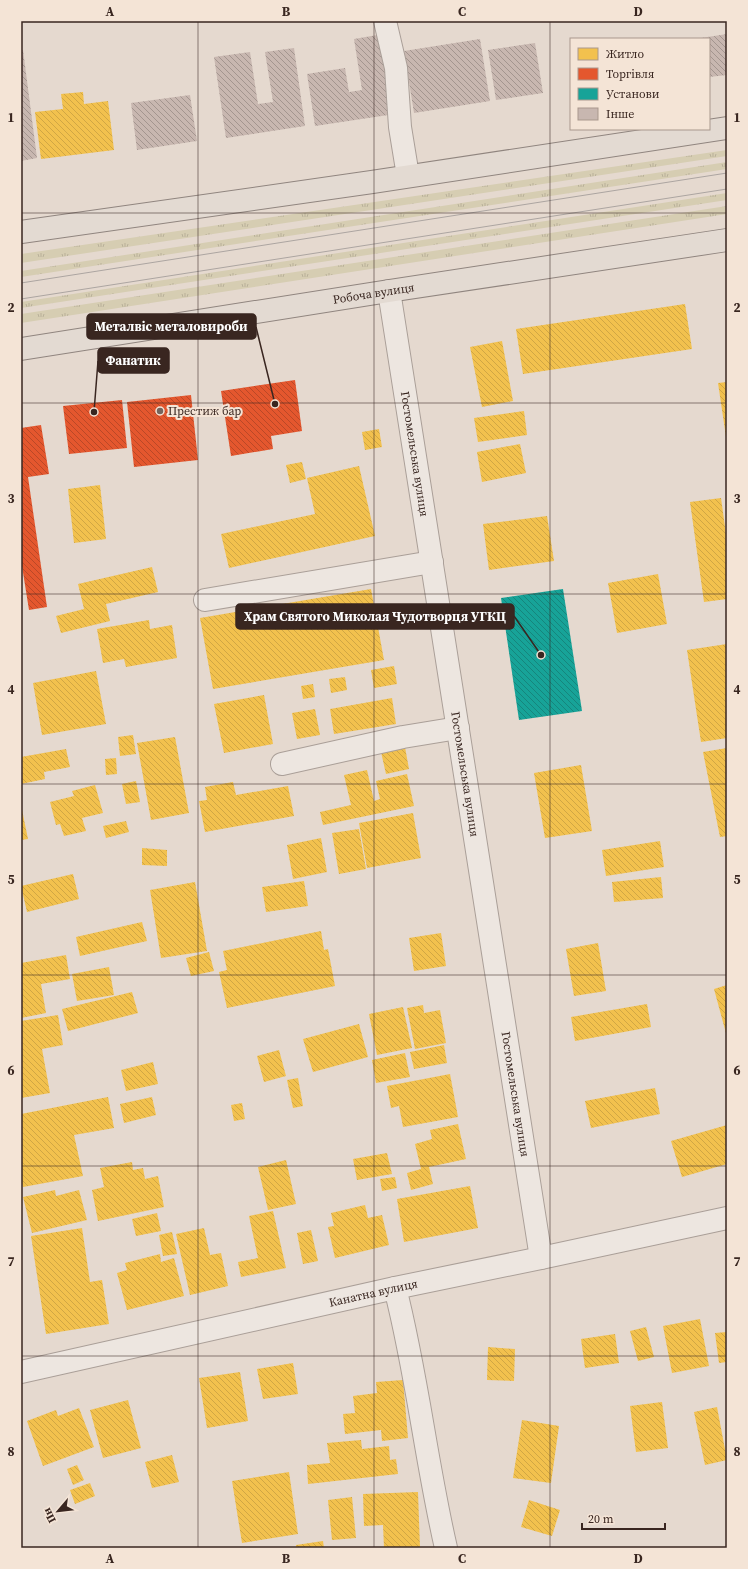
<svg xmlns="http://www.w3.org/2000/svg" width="748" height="1569" font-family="'Source Serif 4',serif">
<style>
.grass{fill:url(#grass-tufts)}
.homes{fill:url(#homes-back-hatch)}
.shops{fill:url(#shops-back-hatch)}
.public{fill:url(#public-back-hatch)}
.building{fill:url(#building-back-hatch)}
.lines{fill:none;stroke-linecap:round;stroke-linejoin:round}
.minor-casing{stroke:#aa9f98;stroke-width:24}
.major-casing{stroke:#90857f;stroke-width:24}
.minor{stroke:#ede6e0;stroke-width:22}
.major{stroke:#e3dad2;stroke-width:22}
.tram{stroke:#aca5a1;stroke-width:1}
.grid{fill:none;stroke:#392620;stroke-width:1;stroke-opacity:0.55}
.poi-dot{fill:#75655d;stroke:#f4e4d6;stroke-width:1.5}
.labels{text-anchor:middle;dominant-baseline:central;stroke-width:4;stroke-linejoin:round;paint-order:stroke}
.street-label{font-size:12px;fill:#392620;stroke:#f4e4d6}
.poi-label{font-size:12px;fill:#392620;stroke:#f4e4d6;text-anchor:start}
.leader{fill:none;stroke:#392620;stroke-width:1.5}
.callout-dot{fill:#392620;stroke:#f4e4d6;stroke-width:1.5}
.callout{fill:#392620;stroke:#392620;stroke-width:1.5}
.callout-label{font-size:13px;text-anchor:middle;font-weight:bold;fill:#fff}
.neatline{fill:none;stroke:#392620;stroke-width:1.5}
.grid-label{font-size:13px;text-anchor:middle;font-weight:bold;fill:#392620}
</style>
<defs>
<pattern id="grass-tufts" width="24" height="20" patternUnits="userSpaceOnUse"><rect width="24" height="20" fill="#d6cdb2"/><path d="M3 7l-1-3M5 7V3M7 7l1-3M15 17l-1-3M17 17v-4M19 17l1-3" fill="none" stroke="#b8b099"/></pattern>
<pattern id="homes-back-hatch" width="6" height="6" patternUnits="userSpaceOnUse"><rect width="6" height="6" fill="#f2c14e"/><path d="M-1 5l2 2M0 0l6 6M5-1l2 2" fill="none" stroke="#d0a644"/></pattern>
<pattern id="shops-back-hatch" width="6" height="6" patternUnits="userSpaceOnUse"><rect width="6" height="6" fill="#e4572e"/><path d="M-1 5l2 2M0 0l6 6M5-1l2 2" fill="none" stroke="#ba4827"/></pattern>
<pattern id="public-back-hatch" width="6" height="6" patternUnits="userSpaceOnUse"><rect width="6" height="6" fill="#17a398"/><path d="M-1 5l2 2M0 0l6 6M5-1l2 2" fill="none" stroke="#16857c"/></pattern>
<pattern id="building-back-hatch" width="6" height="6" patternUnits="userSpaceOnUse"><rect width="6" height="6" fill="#c8b7b0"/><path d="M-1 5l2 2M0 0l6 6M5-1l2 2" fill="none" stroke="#a3958f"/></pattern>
</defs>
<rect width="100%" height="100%" fill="#e5d9cf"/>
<path class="grass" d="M727,150V156L21,263V254Z
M727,162V169L21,277V271Z
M727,193V200L21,308V302Z
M727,206V214L21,323V314Z"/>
<path class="homes" d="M83,92L84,104L108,101L114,150L41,159L35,112L63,109L61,94Z
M685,304L692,349L523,374L516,329Z
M502,341L513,401L482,407L470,347Z
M727,382V437H726L718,383Z
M524,411L527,435L478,442L474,418Z
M379,429L382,447L365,450L362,432Z
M520,444L526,473L482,482L477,452Z
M302,462L306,479L290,483L286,465Z
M359,466L375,536L229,568L221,534L315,514L307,478Z
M100,485L106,539L74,543L68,489Z
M721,498L727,541V599L704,602L690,502Z
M547,516L554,561L489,570L483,524Z
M152,567L158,592L106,604L110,621L61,633L56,616L84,609L78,584Z
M658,574L667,624L617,633L608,583Z
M371,589L384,660L213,689L200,618Z
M149,620L150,629L172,625L177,658L126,667L124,659L103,663L97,629Z
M727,644V738L701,742L687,650Z
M394,666L397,684L374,688L371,670Z
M96,671L106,724L42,735L33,683Z
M345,677L347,690L331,693L329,679Z
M313,684L315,697L303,699L301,686Z
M264,695L273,744L224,753L214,704Z
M392,698L396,724L334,734L330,709Z
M315,709L320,735L297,739L292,713Z
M133,735L136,754L120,756L118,737Z
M175,737L189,813L151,820L137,743Z
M405,747L409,769L386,774L381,752Z
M727,748V836L720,837L703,752Z
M66,749L70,767L44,772L45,779L21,784V757Z
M116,758L117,774L106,775L105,759Z
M581,765L592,831L545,838L534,773Z
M367,770L374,801L380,799L376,781L407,774L414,806L323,825L320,812L351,805L344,775Z
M136,781L140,802L126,804L122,784Z
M233,782L236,795L288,786L294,816L205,832L199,801L207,800L205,787Z
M95,785L103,813L82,818L86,831L64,836L60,824L56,825L50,802L74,796L72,791Z
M21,805L28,839L21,840Z
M413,813L421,858L367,868L359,823Z
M126,821L129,832L106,838L103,826Z
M359,829L366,869L339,874L332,833Z
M321,838L327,872L293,879L287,845Z
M660,841L664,867L606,876L602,850Z
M142,848L167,850V866L142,865Z
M73,874L79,899L27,912L21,886Z
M661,877L663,898L614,902L612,882Z
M304,881L308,906L266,912L262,887Z
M195,882L207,951L161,958L150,890Z
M142,922L147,941L80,956L76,937Z
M321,931L324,950L328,949L335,986L227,1008L219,972L227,970L223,951Z
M441,933L446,966L414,971L409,938Z
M598,943L606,991L574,996L566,949Z
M209,952L214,971L191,976L186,958Z
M66,955L70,979L41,984L46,1013L21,1018V963Z
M109,967L114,995L77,1001L72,974Z
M727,985V1037L714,989Z
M132,992L138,1013L68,1031L62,1009Z
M647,1004L651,1027L575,1041L571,1017Z
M423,1005L424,1013L440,1010L446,1043L415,1049L407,1008Z
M403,1007L412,1048L377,1055L369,1014Z
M58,1015L63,1045L42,1049L50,1093L21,1098V1021Z
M359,1024L368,1057L313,1072L303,1039Z
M444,1045L447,1063L414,1069L410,1052Z
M279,1050L286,1076L264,1082L257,1056Z
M405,1053L410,1077L376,1083L372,1060Z
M153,1062L158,1084L126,1091L121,1070Z
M450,1074L458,1117L403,1127L399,1106L391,1108L387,1086Z
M298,1078L303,1106L293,1108L287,1080Z
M655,1088L660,1114L591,1128L585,1101Z
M108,1097L114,1128L74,1135L83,1176L23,1187L21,1180V1114Z
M152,1097L156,1115L124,1123L120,1104Z
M242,1103L245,1119L234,1121L231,1105Z
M458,1124L466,1159L429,1167L433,1184L411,1190L407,1173L421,1169L415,1144L432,1139L430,1130Z
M727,1125V1164L682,1177L671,1141Z
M387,1153L392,1174L357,1180L353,1159Z
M286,1160L296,1204L268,1210L258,1167Z
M132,1162L133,1170L143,1168L145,1179L158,1176L164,1207L98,1221L92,1190L104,1187L100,1168Z
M395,1177L397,1188L382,1191L380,1179Z
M470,1186L478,1228L404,1242L397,1199Z
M55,1190L56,1196L79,1190L87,1220L32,1233L23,1197Z
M365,1205L368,1218L382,1215L389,1245L335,1258L328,1227L334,1226L331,1213Z
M273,1211L286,1268L241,1277L238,1262L258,1258L249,1216Z
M157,1213L161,1231L136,1236L132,1219Z
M82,1228L90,1282L102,1280L109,1324L46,1334L31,1236Z
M204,1228L210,1255L221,1253L228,1286L190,1295L176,1234Z
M311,1230L318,1261L303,1264L297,1233Z
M172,1232L177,1254L163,1256L159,1235Z
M160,1254L161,1262L174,1258L184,1296L127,1310L117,1273L127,1270L125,1263Z
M700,1319L709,1366L672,1373L663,1326Z
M646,1327L654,1357L638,1361L630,1331Z
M727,1332V1362L719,1363L715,1333Z
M615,1334L619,1363L585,1368L581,1339Z
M488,1347L515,1349L514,1381L487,1380Z
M293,1363L298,1394L263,1399L257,1369Z
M240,1372L248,1421L207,1428L199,1378Z
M403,1380L408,1438L382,1441L381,1430L345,1434L343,1414L355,1413L353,1396L377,1393L376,1382Z
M128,1400L141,1448L103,1458L90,1410Z
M662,1402L668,1448L636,1452L630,1406Z
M717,1407L727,1460L705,1465L694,1412Z
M79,1408L94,1447L43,1466L27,1421L56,1410L58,1416Z
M522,1420L559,1426L551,1483L513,1478Z
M361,1440L362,1449L389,1446L390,1460L396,1459L398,1474L308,1484L307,1465L330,1463L327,1443Z
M172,1455L179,1482L152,1488L145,1462Z
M77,1465L84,1480L73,1485L67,1469Z
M289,1472L298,1534L242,1543L232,1481Z
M90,1483L95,1496L75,1504L70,1490Z
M418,1492L420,1548H384L383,1525L364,1526L363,1494Z
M352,1497L356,1538L332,1540L328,1500Z
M529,1500L560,1510L552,1536L521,1527Z
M323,1541L324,1548H296V1545Z"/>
<path class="shops" d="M295,380L302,431L271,436L273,449L231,456L221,391Z
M191,395L198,460L134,467L127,402Z
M122,400L127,448L69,454L63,406Z
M41,425L49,474L28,477L47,607L29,610L21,560V428Z"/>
<path class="public" d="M563,589L582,711L519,720L501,598Z"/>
<path class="building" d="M383,34L395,114L315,126L307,74L345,68L349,92L362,90L354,39Z
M727,34V75L709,77V39L701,38Z
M480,39L490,101L414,113L404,51Z
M535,43L543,93L496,100L488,50Z
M294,48L305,126L226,138L214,57L250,52L258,104L273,102L265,52Z
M21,50H23L37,158L21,161Z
M190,95L197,141L137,150L131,103Z"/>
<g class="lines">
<defs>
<g id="minor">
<path d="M385,21L396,68L400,127L408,176"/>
<path id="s1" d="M389,291L541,1258"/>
<path d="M205,600L432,562"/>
<path d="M282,764L403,737L458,728"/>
<path d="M395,1288C417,1373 426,1462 446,1548"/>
<path id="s2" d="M21,1372L395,1288L541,1258L727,1218"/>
</g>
<g id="major">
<path d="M21,232L372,182L727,128"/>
<path id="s3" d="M21,349L389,291L727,240"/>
</g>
</defs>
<use href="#minor" class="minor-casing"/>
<use href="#major" class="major-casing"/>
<use href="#minor" class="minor"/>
<use href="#major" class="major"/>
<path class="tram" d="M21,283L727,173
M21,299L727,189"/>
</g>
<path class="grid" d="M198,21V1548M374,21V1548M550,21V1548M21,213H727M21,403H727M21,594H727M21,784H727M21,975H727M21,1166H727M21,1356H727"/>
<circle class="poi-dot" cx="160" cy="411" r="4"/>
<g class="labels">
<g class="street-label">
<text stroke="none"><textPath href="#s3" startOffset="357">Робоча вулиця</textPath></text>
<text stroke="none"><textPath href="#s1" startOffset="165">Гостомельська вулиця</textPath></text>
<text stroke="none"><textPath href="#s1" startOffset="489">Гостомельська вулиця</textPath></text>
<text stroke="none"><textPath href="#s1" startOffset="813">Гостомельська вулиця</textPath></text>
<text stroke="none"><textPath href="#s2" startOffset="361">Канатна вулиця</textPath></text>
</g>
<g class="poi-label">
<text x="168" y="411">Престиж бар</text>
</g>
</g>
<path class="leader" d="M275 404L256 327M94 412L98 361M541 655L514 616"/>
<g class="callout-dot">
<circle cx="275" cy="404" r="4"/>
<circle cx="94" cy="412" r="4"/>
<circle cx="541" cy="655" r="4"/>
</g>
<g class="callout">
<rect x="87" y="314" width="169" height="25" rx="4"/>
<rect x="98" y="348" width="71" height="25" rx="4"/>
<rect x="236" y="604" width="278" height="25" rx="4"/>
</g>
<g class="callout-label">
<text x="171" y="331">Металвіс металовироби</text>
<text x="133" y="365">Фанатик</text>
<text x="375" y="621">Храм Святого Миколая Чудотворця УГКЦ</text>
</g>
<rect width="748" height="1569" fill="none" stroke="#f4e4d6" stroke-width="44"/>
<rect x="570" y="38" width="140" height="92" fill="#f4e4d6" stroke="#a9988d"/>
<rect x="578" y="48" width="20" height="12" fill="#f2c14e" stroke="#a9988d"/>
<text x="606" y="58" font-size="12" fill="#392620">Житло</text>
<rect x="578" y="68" width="20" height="12" fill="#e4572e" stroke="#a9988d"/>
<text x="606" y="78" font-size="12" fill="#392620">Торгівля</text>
<rect x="578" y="88" width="20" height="12" fill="#17a398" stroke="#a9988d"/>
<text x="606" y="98" font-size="12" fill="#392620">Установи</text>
<rect x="578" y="108" width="20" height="12" fill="#c8b7b0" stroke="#a9988d"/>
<text x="606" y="118" font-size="12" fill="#392620">Інше</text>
<g transform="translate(58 1511) rotate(242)" stroke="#f4e4d6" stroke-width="3" paint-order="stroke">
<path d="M0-3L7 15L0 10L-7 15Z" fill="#392620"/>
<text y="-6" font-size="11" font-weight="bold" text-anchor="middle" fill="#392620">Пн</text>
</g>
<path d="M582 1523v6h83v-6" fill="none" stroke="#392620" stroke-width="2"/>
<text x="588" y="1523" font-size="12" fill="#392620" stroke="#f4e4d6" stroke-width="3" paint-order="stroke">20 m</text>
<rect x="22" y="22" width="704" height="1525" class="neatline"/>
<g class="grid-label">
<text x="110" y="16">A</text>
<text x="286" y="16">B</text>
<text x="462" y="16">C</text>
<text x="638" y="16">D</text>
<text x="11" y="122">1</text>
<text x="737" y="122">1</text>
<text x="11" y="312">2</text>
<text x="737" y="312">2</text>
<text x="11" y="503">3</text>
<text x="737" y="503">3</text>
<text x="11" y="694">4</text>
<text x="737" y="694">4</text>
<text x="11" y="884">5</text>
<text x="737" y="884">5</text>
<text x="11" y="1075">6</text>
<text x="737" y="1075">6</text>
<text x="11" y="1266">7</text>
<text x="737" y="1266">7</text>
<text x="11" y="1456">8</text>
<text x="737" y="1456">8</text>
<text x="110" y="1563">A</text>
<text x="286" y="1563">B</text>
<text x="462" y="1563">C</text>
<text x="638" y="1563">D</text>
</g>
</svg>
